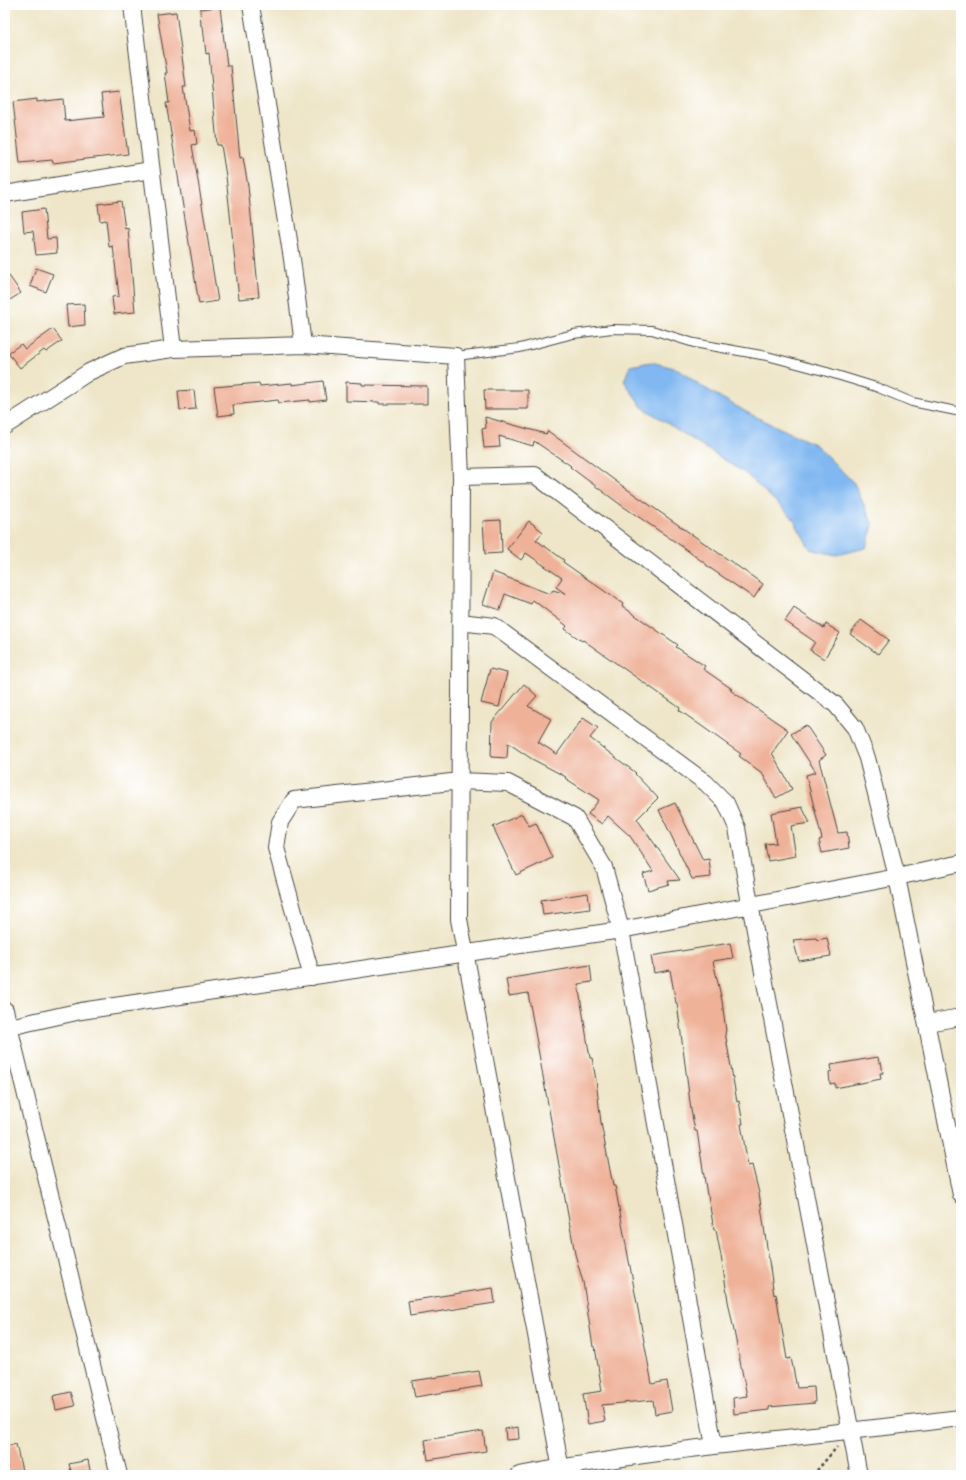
<svg xmlns="http://www.w3.org/2000/svg" width="966" height="1480" font-family="Cardo,serif">
<style>
.water{fill:#81b8f1;stroke:#56728e}
.building{fill:#efb198}
.lines{fill:none;stroke-linecap:round;stroke-linejoin:round}
.lane-casing{stroke:#484743;stroke-width:10}
.street-casing{stroke:#484743;stroke-width:18}
.path{stroke:#484743;stroke-width:2.5;stroke-dasharray:3 3;stroke-linecap:butt}
.lane{stroke:#fff;stroke-width:8}
.street{stroke:#fff;stroke-width:16}
</style>
<rect width="100%" height="100%" fill="#fff"/>
<filter id="ink" filterUnits="userSpaceOnUse"><feTurbulence type="fractalNoise" baseFrequency=".025" numOctaves="2"/><feDisplacementMap in="SourceGraphic" scale="8" xChannelSelector="R" yChannelSelector="G"/><feConvolveMatrix kernelMatrix="1 2 1 2 8 2 1 2 1" color-interpolation-filters="sRGB"/></filter>
<filter id="wash" filterUnits="userSpaceOnUse"><feTurbulence type="fractalNoise" baseFrequency=".012" numOctaves="4" result="noise"/><feDisplacementMap in="SourceGraphic" scale="16" xChannelSelector="R" yChannelSelector="G"/><feGaussianBlur stdDeviation="0.9" result="paint"/><feColorMatrix in="noise" values="0 0 0 0 0 0 0 0 0 0 0 0 0 0 0 0 0 1.4 0 .05"/><feComposite in="paint" operator="in"/></filter>
<g filter="url(#wash)">
<rect width="100%" height="100%" fill="#efe6c9"/>
<path class="water" d="M651,362L678,369L701,386L748,413L816,445L854,483L873,525L866,548L836,555L810,549L792,517L746,474L642,407L624,381L630,366Z"/>
<g id="blocks">
<path class="building" d="M220,7L227,66H231L240,158L243,157L248,186L259,297L239,299L226,176L221,145H217L209,53L206,54L203,26H201L200,9Z
M176,12L186,87H183L190,131L195,130L197,144L192,145L218,301L199,304L166,103H169L165,73H167L157,14Z
M119,92L128,154L53,163L52,160L20,163L13,102L37,99V102L63,99L65,121L104,117L101,94Z
M121,201L125,229L128,228L135,312L114,314L112,297L119,296L113,246L109,247L106,220L100,221L98,204Z
M44,209L47,239L56,238L57,253L36,255L33,231L24,232L22,212Z
M36,268L53,274L46,292L30,286Z
M5,270L21,293L5,303Z
M84,304L85,325L68,327L66,305Z
M53,329L62,341L46,352L44,350L20,368L8,353L21,344L25,349Z
M323,381L326,400L310,402V400L279,403L278,400L233,405L234,414L218,416L214,387L259,383L260,386L292,383V385Z
M346,382L362,383V385L427,386V404H379V402L346,401Z
M194,390L196,409L180,410L178,391Z
M484,390H528V409H485Z
M485,417L546,434L548,431L621,485L763,584L754,598L707,566V565L680,545L621,505L570,467L571,466L534,441L533,446L499,436L500,447L484,448L482,429L486,428Z
M501,520L502,553L485,554L483,521Z
M529,521L543,532L536,540L564,560L563,562L623,604L622,606L678,645L676,647L705,666L703,669L732,689L730,690L788,730L772,753L792,789L776,798L762,773L739,756L741,754L679,710L680,708L583,640L582,641L565,629L567,626L533,600L531,604L505,594L500,610L483,604L493,572L550,594L553,590L566,594L556,587L562,578L526,553L521,560L507,549Z
M794,608L824,628L826,624L840,633L824,659L810,650L815,642L785,621Z
M861,620L889,640L878,654L850,634Z
M490,669L507,673L499,707L481,703Z
M524,684L537,696L528,706L551,719L538,742L557,754L583,718L598,728L590,738L636,773L635,774L658,798L637,819L680,880L668,881L669,884L648,890L643,874L653,871L630,836L608,816L602,824L588,814L599,800L565,778L566,777L532,759L508,743L507,758L491,757L492,722Z
M806,725L826,755L819,760L838,833L847,832L849,848L822,853L819,840L822,839L806,775L816,772L791,734Z
M675,803L703,860L709,859L711,877L692,879L659,810Z
M802,807L810,823L791,826L796,856L768,861L765,844L776,843L771,813Z
M522,814L529,826L536,823L552,858L516,875L493,827Z
M588,893L590,909L543,915L541,900Z
M816,938L817,940L827,938L831,956L799,961L793,940Z
M730,943L733,958L713,961L722,1001L726,1031L725,1032L737,1102L739,1101L743,1124H741L748,1166L752,1165L759,1193L774,1295L776,1294L787,1359L791,1358L797,1388L814,1387L815,1403L769,1407V1410L734,1414L733,1398L747,1396L728,1301L722,1261L716,1230H714L708,1195H707L697,1131H695L691,1110L677,1003H676L670,970L654,973L651,956Z
M590,965L592,982L578,984L590,1058H592L596,1080L601,1123L613,1186H615L652,1384L667,1381L672,1411L655,1414L653,1400L602,1405L605,1421L588,1424L583,1394L602,1391L595,1347H593L583,1282L575,1254L528,993L509,996L506,979Z
M878,1057L879,1063L881,1062L883,1073H880L881,1079L835,1088V1083L830,1084L829,1072L832,1071L831,1065Z
M493,1288L495,1303L410,1316L408,1301Z
M479,1371L482,1386L415,1397L412,1381Z
M71,1392L75,1406L56,1410L53,1396Z
M518,1427L519,1439L506,1440L505,1429Z
M483,1431L486,1451L428,1460L425,1440Z
M16,1444L23,1475H5V1447Z
M88,1460L91,1475H72L69,1464Z"/>
</g>
</g>
<g filter="url(#ink)">
<use href="#blocks" fill-opacity="0" stroke="#484743" stroke-width="1"/>
<g class="lines">
<defs>
<path id="lane" d="M456,356L520,348L573,334L612,329L652,330L694,343L767,356L827,372L876,387L912,402L961,412"/>
<path id="street" d="M132,5L173,349
M251,5L292,259L303,345
M5,194L151,170
M5,426L89,372L124,356L173,349L303,345L456,356L461,477L459,919L562,1475
M461,477L535,475L836,705L855,728L867,758L897,877L961,1195
M460,622L494,626L706,783L726,803L737,828L750,904L859,1475
M312,977L276,848L280,822L294,800L460,781L508,783L575,818L604,867L621,930L714,1446
M5,1010L119,1475
M927,1023L961,1017
M5,1028L81,1011L621,930L897,877L961,863
M519,1475C665,1448 814,1436 961,1418"/>
</defs>
<use href="#lane" class="lane-casing"/>
<use href="#street" class="street-casing"/>
<path class="path" d="M813,1475L837,1447"/>
<use href="#lane" class="lane"/>
<use href="#street" class="street"/>
</g>
</g>
<rect width="966" height="1480" fill="none" stroke="#fff" stroke-width="20"/>
</svg>
